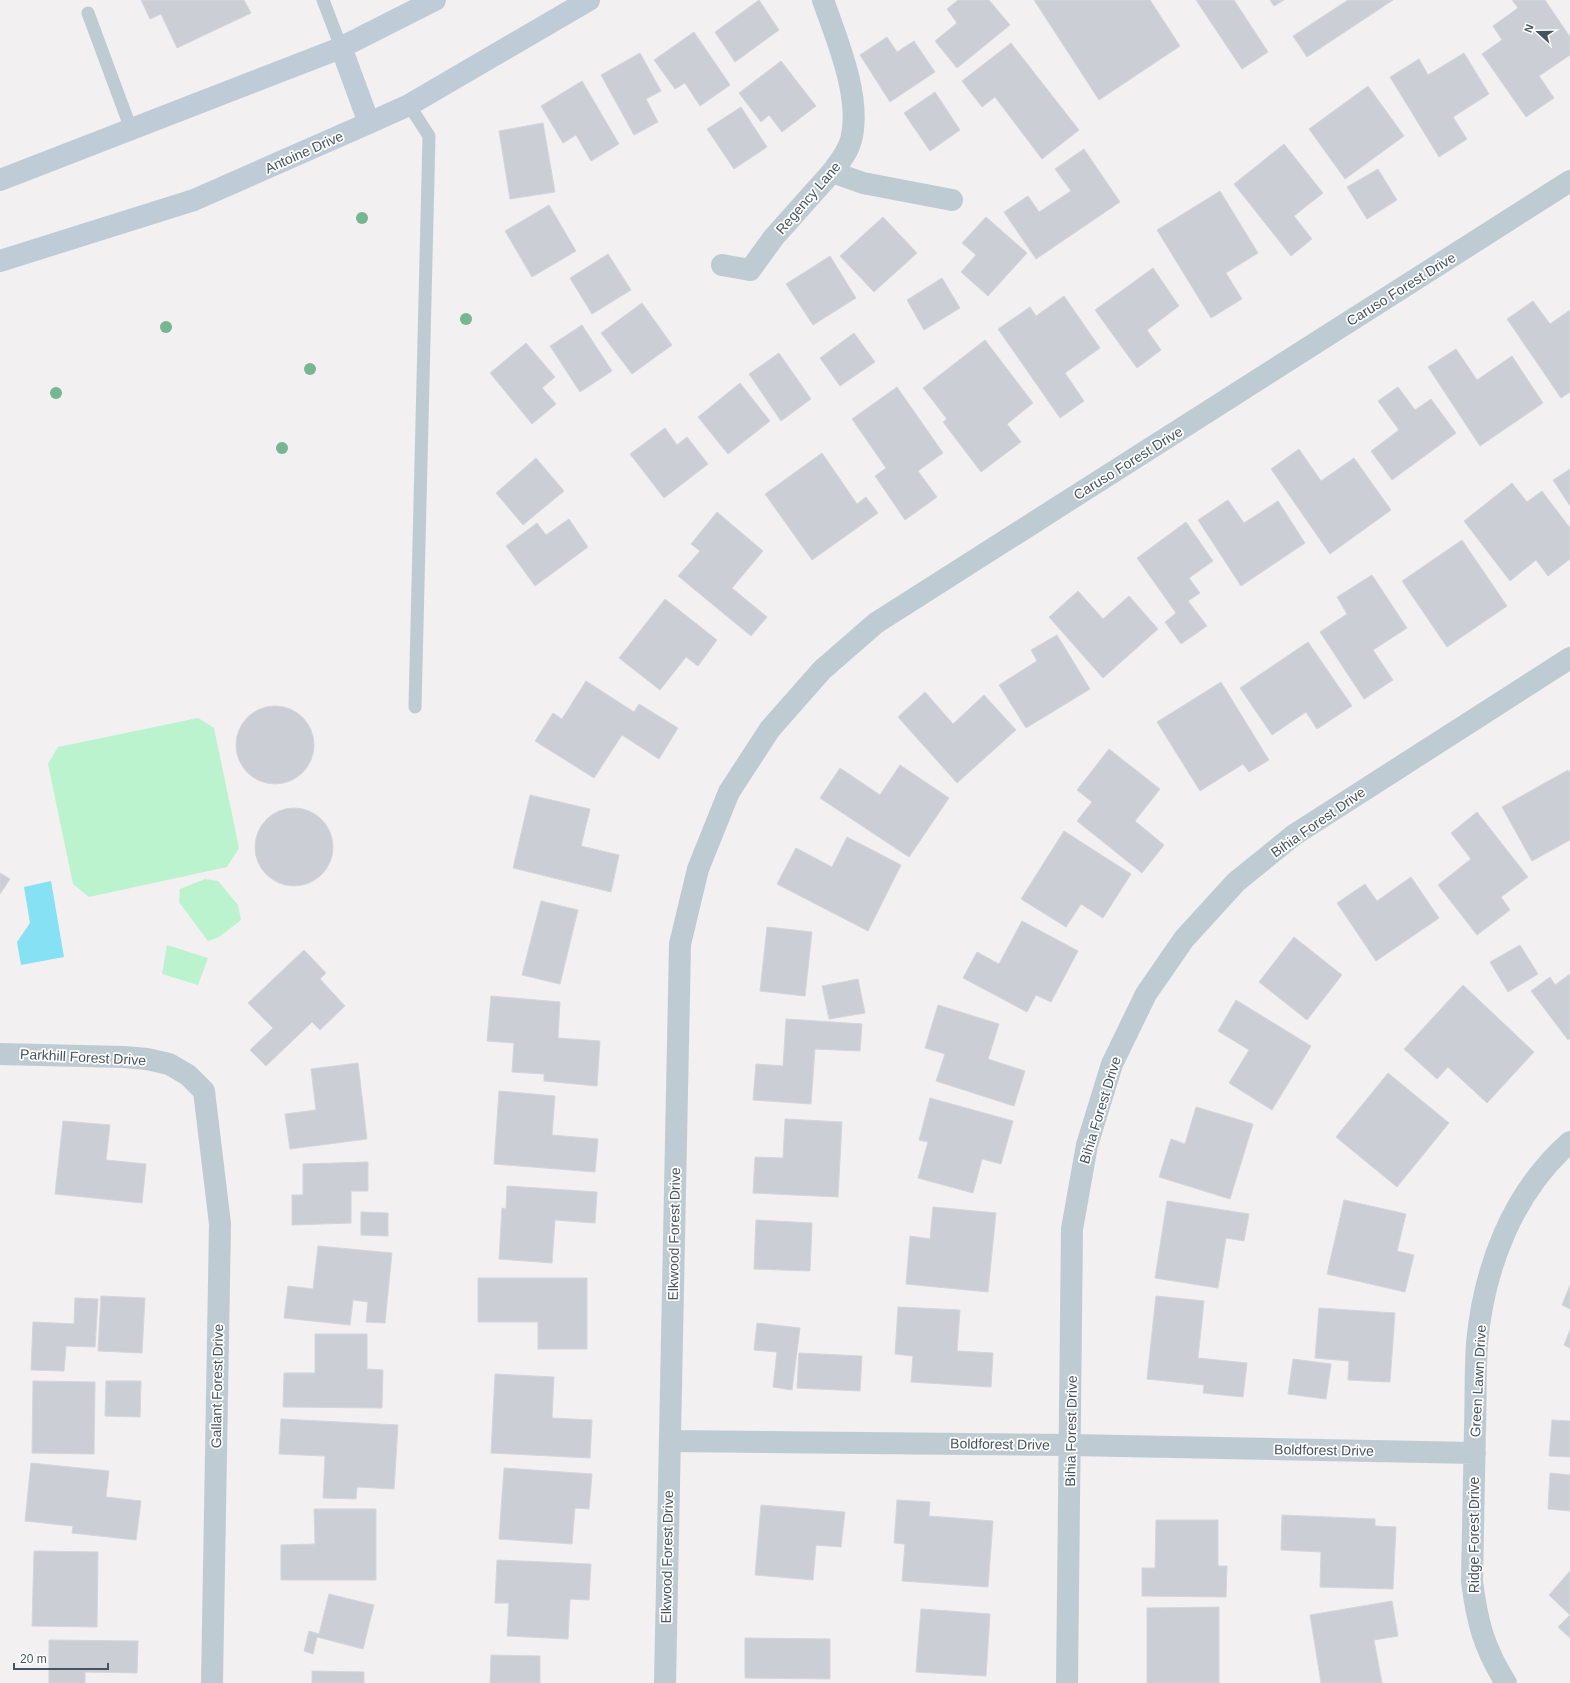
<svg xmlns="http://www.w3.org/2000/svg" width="1570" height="1683" font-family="Arial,sans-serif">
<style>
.green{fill:#bbf3ce}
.water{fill:#85e1f3}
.building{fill:#cbcfd5;stroke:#d3d6dc}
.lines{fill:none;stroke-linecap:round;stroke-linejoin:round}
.lane{stroke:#bfcbd3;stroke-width:13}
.street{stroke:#bfcbd3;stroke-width:22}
.secondary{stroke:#bfccd8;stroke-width:22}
.tree{fill:#76b692}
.labels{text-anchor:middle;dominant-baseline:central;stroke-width:3.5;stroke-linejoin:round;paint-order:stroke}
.street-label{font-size:14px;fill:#46545f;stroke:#fff}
</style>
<rect width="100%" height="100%" fill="#f2f0f0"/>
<path class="green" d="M198,718L214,728L239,848L227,867L89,897L73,884L48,764L58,747Z
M205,879L218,881L238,905L241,920L219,937L208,941L179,902L180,889Z
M167,945L208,958L198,985L162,974Z"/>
<path class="water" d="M51,881L64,957L21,965L17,942L30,923L24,887Z"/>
<path class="building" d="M141,0H244L251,13L177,48L161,14L150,19Z
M759,0L779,30L735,62L715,32Z
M958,0H989L1010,25L957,68L935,41L957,23L947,9Z
M1034,0H1150L1180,46L1099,100Z
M1196,0H1234L1268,52L1242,69Z
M1270,0H1284L1274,6Z
M1348,0H1393L1307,57L1293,36Z
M1512,0H1545L1570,37V55L1539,76L1554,98L1526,117L1482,54L1502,40L1493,26L1518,8Z
M694,32L730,85L700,106L685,83L675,89L654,60Z
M887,37L897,52L914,41L935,72L890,102L860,55Z
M1011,43L1079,130L1042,159L995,97L982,107L962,81Z
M640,53L661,91L646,99L658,122L634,135L601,75Z
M1464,53L1489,94L1453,117L1467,139L1439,157L1390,77L1419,59L1428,75Z
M781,61L816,106L782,132L769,115L761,122L739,93Z
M582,81L619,144L591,161L576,135L563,143L541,106Z
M1368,86L1404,136L1345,179L1309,129Z
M935,92L960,130L930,151L904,113Z
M741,107L767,147L734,169L707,129Z
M543,123L555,192L510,199L499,131Z
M1284,144L1323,193L1294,216L1312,239L1291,256L1234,184Z
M1084,149L1120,202L1036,259L1004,212L1028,196L1039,212L1071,191L1055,169Z
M1378,169L1397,200L1367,219L1347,187Z
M1220,191L1258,253L1226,273L1242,299L1211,318L1157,230Z
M549,205L576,251L532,277L505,231Z
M883,217L917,253L874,292L840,256Z
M986,217L1027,253L988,296L961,272L976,255L962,243Z
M608,254L631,290L592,314L570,278Z
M830,256L856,298L813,325L786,284Z
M1153,268L1179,306L1147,330L1161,350L1137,368L1095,310Z
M942,278L960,308L924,330L907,300Z
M1064,296L1100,348L1065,373L1084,401L1060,418L998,329L1030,307L1036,316Z
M1533,301L1550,324L1570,310V392L1561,398L1507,319Z
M642,303L672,345L632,374L601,333Z
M582,325L612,371L580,392L550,346Z
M854,333L875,362L840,386L820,358Z
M985,340L1033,403L1007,424L1021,442L981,472L943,422L947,419L923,388Z
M526,343L555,377L542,388L556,404L532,424L490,373Z
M1456,349L1477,380L1512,356L1543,403L1480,446L1428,367Z
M779,353L811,399L781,421L749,374Z
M740,383L770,421L728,454L698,417Z
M897,387L943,453L918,471L937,497L905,520L875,476L886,468L852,419Z
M1398,387L1415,410L1431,399L1456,433L1392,480L1371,451L1399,430L1378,401Z
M665,428L677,445L687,437L708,464L664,498L630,454Z
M1299,449L1321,481L1354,458L1391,510L1330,554L1271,469Z
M822,453L857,504L866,497L878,513L812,560L765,494Z
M536,458L564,491L523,525L496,493Z
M1570,469V506L1553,480Z
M1512,483L1527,502L1542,491L1570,528V559L1548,576L1536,560L1510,581L1464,521Z
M1228,500L1244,523L1278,501L1305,543L1241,586L1198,520Z
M717,512L763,551L732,588L767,617L751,636L678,576L700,551L691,544Z
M569,519L588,547L535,586L506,546L537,523L546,535Z
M1186,522L1213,561L1189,578L1200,593L1188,601L1207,626L1181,644L1165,622L1176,613L1137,558Z
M1462,540L1507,606L1447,647L1402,581Z
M1372,575L1407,628L1373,650L1393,680L1364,699L1320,632L1347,614L1337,597Z
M1078,591L1103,619L1129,596L1158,629L1103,678L1049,617Z
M665,599L717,640L698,666L686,657L660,690L619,658Z
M1057,635L1090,689L1026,728L999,685L1037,661L1031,650Z
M1308,642L1352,706L1317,729L1306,712L1272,735L1240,688Z
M586,681L634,712L639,704L678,728L659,759L622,735L594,778L535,741L553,713L562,719Z
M1221,682L1269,760L1249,772L1243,764L1200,791L1157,722Z
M925,692L953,724L984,695L1016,730L957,783L898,717Z
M236 745a39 39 0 1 1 78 0a39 39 0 1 1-78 0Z
M1109,749L1160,789L1135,821L1164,845L1142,873L1077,821L1092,802L1077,790Z
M900,765L949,798L909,857L820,798L840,768L880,795Z
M1568,770L1570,773V840L1532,861L1502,807Z
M530,795L590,809L581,846L619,855L611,892L513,868Z
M255 847a39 39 0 1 1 78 0a39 39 0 1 1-78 0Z
M1477,812L1528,877L1501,897L1510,910L1477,935L1438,885L1471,859L1451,833Z
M1064,831L1131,874L1103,918L1081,904L1066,927L1021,899Z
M847,837L901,865L868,931L777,884L796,848L832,867Z
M0,873L10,879L0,894Z
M1411,877L1439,918L1376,961L1337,903L1365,884L1377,901Z
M541,901L578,910L560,984L522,975Z
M1022,921L1078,951L1051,1002L1036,995L1027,1012L963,978L977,952L999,964Z
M767,927L812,932L805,996L760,991Z
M1294,937L1342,975L1307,1020L1259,982Z
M1520,945L1538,974L1508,992L1490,962Z
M304,950L326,973L320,979L345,1006L320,1030L312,1022L266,1066L250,1050L273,1028L248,1003Z
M1570,974V1038L1568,1040L1531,991L1550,977L1555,985Z
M858,979L865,1013L829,1019L822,986Z
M1463,985L1534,1052L1487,1103L1448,1067L1437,1079L1404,1049Z
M491,996L560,1002L558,1038L600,1041L597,1086L544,1081V1074L512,1072L514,1043L487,1041Z
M1236,1000L1311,1046L1272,1110L1229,1083L1249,1050L1218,1031Z
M938,1005L999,1024L988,1059L1025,1071L1014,1106L936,1081L945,1054L925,1048Z
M786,1019L862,1024L860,1051L815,1049L811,1104L753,1100L756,1064L783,1066Z
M358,1063L367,1139L290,1149L285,1114L316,1110L311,1069Z
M1388,1073L1449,1123L1397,1187L1336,1137Z
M499,1091L555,1096L552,1135L598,1139L595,1172L494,1164Z
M930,1098L1013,1121L1001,1164L982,1159L973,1193L918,1178L928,1142L919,1140Z
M1196,1107L1253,1124L1230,1199L1159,1177L1171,1139L1185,1144Z
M785,1119L842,1122L838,1197L753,1193L755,1157L783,1158Z
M63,1121L110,1125L106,1160L146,1164L142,1203L55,1194Z
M368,1162V1191H351V1223L292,1225V1195H303V1164Z
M507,1186L597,1192L595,1223L555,1220L552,1263L499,1259L502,1208L506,1209Z
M1344,1200L1406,1214L1397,1251L1414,1255L1405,1292L1327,1274Z
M1167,1201L1249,1214L1244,1241L1226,1238L1218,1288L1155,1278Z
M933,1207L996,1213L988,1292L906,1284L910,1236L930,1239Z
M361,1212L388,1213V1236L361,1235Z
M756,1220L812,1223L810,1271L754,1269Z
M318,1246L392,1253L385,1323L366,1322L368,1302L353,1300L350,1325L284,1318L288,1286L313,1289Z
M478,1278H587V1349H538V1322H478Z
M1570,1285V1309L1562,1305Z
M101,1296L145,1298L142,1353L98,1351Z
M1156,1296L1204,1301L1198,1358L1247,1363L1243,1397L1203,1393L1204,1385L1147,1379Z
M75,1298L98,1299L95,1347L66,1346L64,1371L31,1370L33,1322L74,1324Z
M898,1307L960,1310L957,1351L993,1353L991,1387L911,1382L913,1356L895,1354Z
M1319,1308L1395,1313L1390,1382L1348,1380L1349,1361L1315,1358Z
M757,1323L800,1328L792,1390L773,1387L777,1352L754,1350Z
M1570,1330V1348L1564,1345Z
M315,1334H367V1369L383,1370L382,1408L283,1407L284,1373H315Z
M799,1353L862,1356L860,1391L797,1388Z
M1293,1359L1331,1364L1326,1399L1288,1394Z
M495,1374L554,1377L552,1418L592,1420L590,1458L491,1453Z
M33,1381L95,1382L94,1454L32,1453Z
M106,1381H141L140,1417L105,1416Z
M281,1419L398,1425L394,1489L357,1487L356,1499L323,1498L325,1456L279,1454Z
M1552,1420L1570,1421V1457L1549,1456Z
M31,1463L109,1471L106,1497L141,1501L136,1540L72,1533L73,1526L25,1521Z
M504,1468L592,1474L589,1509L575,1508L572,1544L499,1539Z
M1550,1473L1570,1475V1511L1548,1509Z
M897,1500L930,1502L929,1516L993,1521L988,1587L902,1581L905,1544L894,1543Z
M761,1505L845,1512L841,1547L816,1545L813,1580L755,1575Z
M314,1509H376V1580H281V1545L315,1544Z
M1282,1515L1375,1519V1526L1396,1527L1393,1589L1320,1587L1321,1552L1281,1550Z
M1156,1520H1218V1566H1227L1226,1597L1142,1596V1568H1155Z
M34,1551L98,1552L97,1627L32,1626Z
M497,1560L591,1564L589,1600L570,1599L568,1639L507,1636L509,1603H495Z
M1570,1571V1638L1558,1627L1570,1615L1549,1595Z
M329,1594L374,1605L363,1649L317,1637L313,1654L304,1651L309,1631L319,1634Z
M1392,1601L1398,1636L1374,1640L1382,1683H1321L1310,1615Z
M1219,1607V1683H1147V1608Z
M921,1609L990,1614L986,1676L916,1672Z
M745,1638L830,1639V1679L745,1678Z
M49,1640L138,1641L137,1673L85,1672V1683H49Z
M491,1655L540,1656V1683H490Z
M312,1671L364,1672V1683H312Z"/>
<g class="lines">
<path class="lane" d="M323,0L341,47
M88,13L131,129
M409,105L429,136L415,707"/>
<path class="street" d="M832,172L863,183L952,200
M722,265L750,270L774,237L832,172C839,163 848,152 851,140C862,98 837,40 823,0
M0,1054L124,1057L147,1059L169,1064L188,1075L204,1091L220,1224L212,1683
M670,1441L1071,1445L1475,1453
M665,1683L680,944L698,869L729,792L770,729L822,670L876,623L1570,181
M1067,1683L1072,1229L1087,1145L1112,1064L1146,994L1184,939L1236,882L1294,835L1570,658
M1506,1683C1484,1648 1477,1622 1472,1581C1473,1530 1474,1479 1475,1427C1476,1400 1475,1371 1477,1343C1484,1268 1512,1193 1570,1142"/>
<path class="secondary" d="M341,47L369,123
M0,180L338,49L435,0
M0,261L194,200L369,123L409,105L589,0"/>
</g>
<g class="tree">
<circle cx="362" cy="218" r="6"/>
<circle cx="466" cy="319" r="6"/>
<circle cx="166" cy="327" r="6"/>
<circle cx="310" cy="369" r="6"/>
<circle cx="56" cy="393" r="6"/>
<circle cx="282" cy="448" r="6"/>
</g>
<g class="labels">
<g class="street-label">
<text transform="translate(304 152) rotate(-24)">Antoine Drive</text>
<text transform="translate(808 198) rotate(-49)">Regency Lane</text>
<text transform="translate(1401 289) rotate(-32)">Caruso Forest Drive</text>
<text transform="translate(1128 463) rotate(-32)">Caruso Forest Drive</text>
<text transform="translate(1318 822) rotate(-35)">Bihia Forest Drive</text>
<text transform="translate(83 1057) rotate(3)">Parkhill Forest Drive</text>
<text transform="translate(1100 1110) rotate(-73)">Bihia Forest Drive</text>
<text transform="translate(674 1234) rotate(-89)">Elkwood Forest Drive</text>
<text transform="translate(1478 1381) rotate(-87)">Green Lawn Drive</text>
<text transform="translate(217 1386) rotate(-89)">Gallant Forest Drive</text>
<text transform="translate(1071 1431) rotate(-89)">Bihia Forest Drive</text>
<text transform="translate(1000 1444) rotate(1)">Boldforest Drive</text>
<text transform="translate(1324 1450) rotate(1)">Boldforest Drive</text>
<text transform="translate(1474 1535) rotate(-90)">Ridge Forest Drive</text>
<text transform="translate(667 1557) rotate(-89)">Elkwood Forest Drive</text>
</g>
</g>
<g transform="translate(1538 32) rotate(291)" stroke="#ffffff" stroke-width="3" paint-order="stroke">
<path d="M0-3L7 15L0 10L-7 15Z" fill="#46545f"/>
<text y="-6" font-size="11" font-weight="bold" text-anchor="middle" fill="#46545f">N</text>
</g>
<path d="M14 1663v6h94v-6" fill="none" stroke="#46545f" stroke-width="2"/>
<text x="20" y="1663" font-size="12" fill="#46545f" stroke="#ffffff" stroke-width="3" paint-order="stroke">20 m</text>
</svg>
